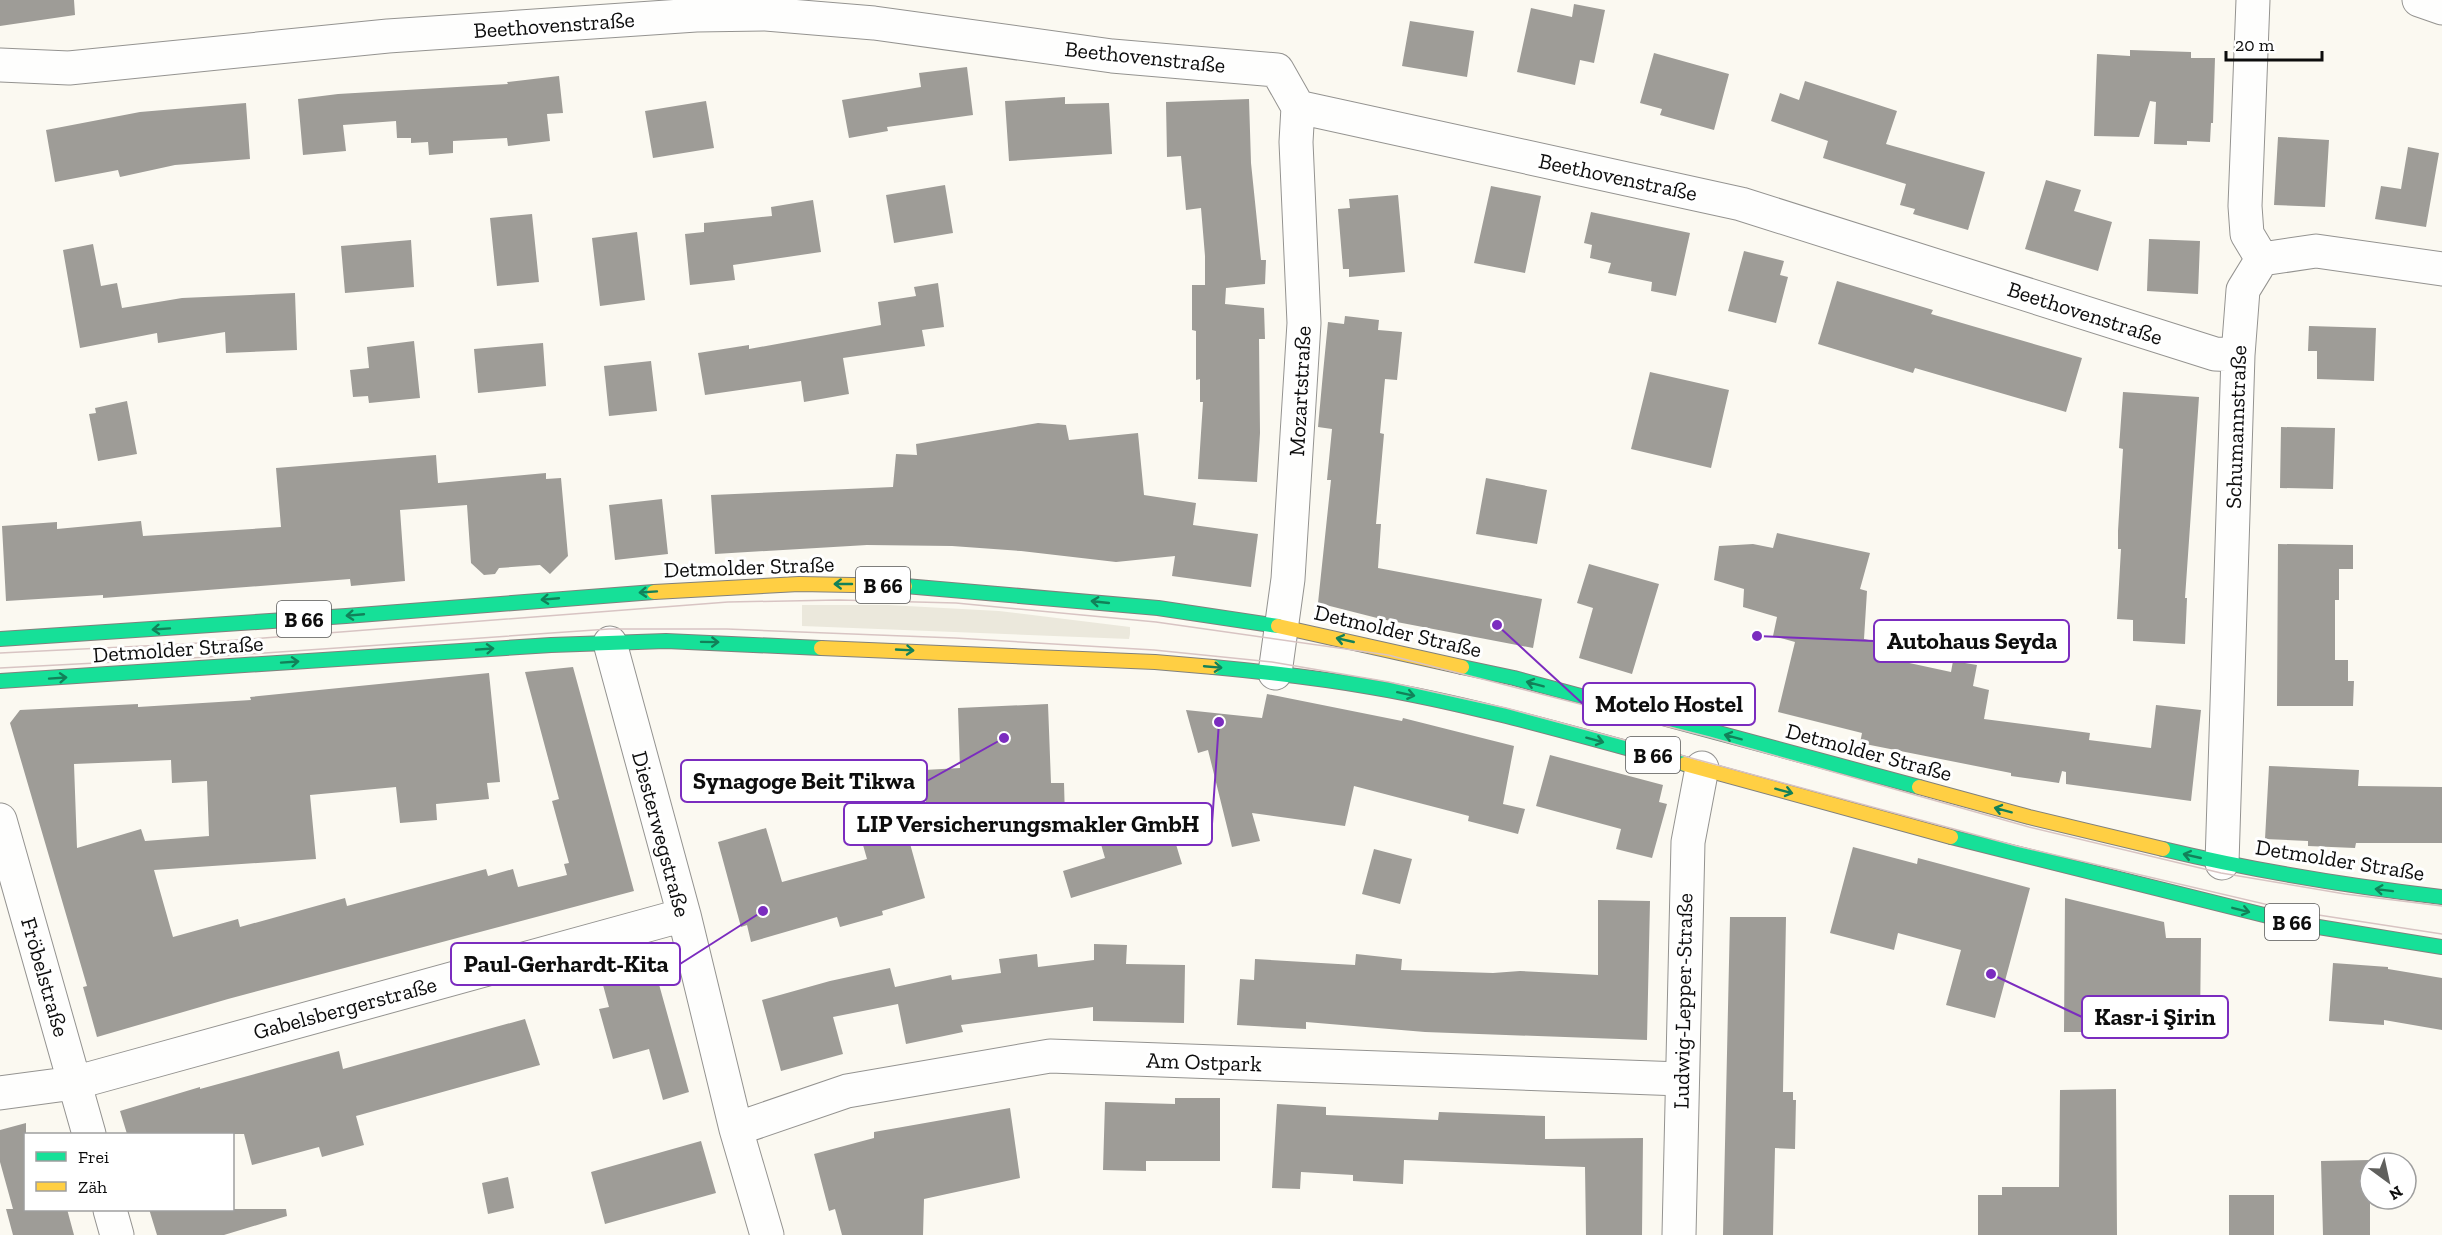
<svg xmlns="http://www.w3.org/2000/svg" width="2442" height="1235" font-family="'Zilla Slab',serif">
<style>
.plaza{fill:#ebe8dc}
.building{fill:#9e9c97;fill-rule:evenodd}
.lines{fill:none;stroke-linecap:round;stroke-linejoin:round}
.street-casing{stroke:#949390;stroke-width:35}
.fast-casing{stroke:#81817d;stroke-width:16}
.slow-casing{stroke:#81817d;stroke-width:16}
.street{stroke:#fefefd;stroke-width:33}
.fast{stroke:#16e098;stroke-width:14}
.slow{stroke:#ffcf43;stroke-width:14}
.tram{stroke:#d8c4c3;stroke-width:1.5}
.oneway{stroke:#128159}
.labels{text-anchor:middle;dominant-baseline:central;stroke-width:6;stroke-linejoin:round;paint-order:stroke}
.shield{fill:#fff;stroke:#565656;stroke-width:1.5}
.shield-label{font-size:21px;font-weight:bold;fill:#0d0d0d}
.street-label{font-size:22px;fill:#0d0d0d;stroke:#fff}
.leader{fill:none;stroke:#7b2cbf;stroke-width:2}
.callout-dot{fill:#7b2cbf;stroke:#fff;stroke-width:2}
.callout{fill:#fff;stroke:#7b2cbf;stroke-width:2}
.callout-label{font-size:24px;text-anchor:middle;font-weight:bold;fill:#0d0d0d}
</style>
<rect width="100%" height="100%" fill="#fbf9f1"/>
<path class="plaza" d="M802,605H888L999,611L1130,627V634L1129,639L802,626Z"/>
<path class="building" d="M0,0H74L75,15L0,26Z
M1574,4L1605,10L1594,63L1580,60L1575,85L1517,72L1531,8L1572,17Z
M1410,21L1474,31L1467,77L1402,66Z
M2130,50L2191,52V58H2215L2213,123H2211L2210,142L2187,141V145L2154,144L2156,102L2150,101L2139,137L2094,136L2097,54L2130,56Z
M1654,53L1729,74L1714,130L1660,115L1662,109L1640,103Z
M967,67L973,115L887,127L888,131L849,138L842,100L921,87L919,73Z
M559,76L563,113L547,114L550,141L508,146L507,138L453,141V153L429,155L428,142L411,143V138H397L396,121L343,125L346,151L303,155L298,99L338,94L508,84L507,82Z
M1805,81L1897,111L1886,144L1985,172L1968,230L1913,214L1915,209L1900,205L1906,184L1823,158L1828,141L1771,121L1780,93L1799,100Z
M1065,97V104L1109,103L1112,154L1009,161L1005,101Z
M1249,99L1251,163L1261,260H1266L1265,284L1226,288L1225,304L1264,308L1265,339H1259L1260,433L1257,482L1198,479L1203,402H1200V379L1196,380V331L1192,330V285H1205V256L1201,208L1186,210L1181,156L1167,157L1166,102Z
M706,101L714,148L653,158L645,111Z
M246,103L250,159L175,165L120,177L118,170L55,182L46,130L140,112Z
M2278,137L2329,140L2325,207L2274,205Z
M2408,147L2439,153L2426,227L2375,219L2381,186L2401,189Z
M2046,180L2081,190L2074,211L2112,222L2098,271L2025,249Z
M945,185L953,233L894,243L886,195Z
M1491,186L1541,196L1525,273L1474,263Z
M1398,195L1405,272L1349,277V269H1343L1338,209L1350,208L1349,199Z
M813,200L821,252L733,265L735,280L690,285L685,234L704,232V223L772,216L771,207Z
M1591,212L1690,233L1676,296L1651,291L1652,282L1608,273L1611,263L1590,258L1592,245L1584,243Z
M532,214L539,282L497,286L490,218Z
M637,232L645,300L600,306L592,238Z
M2149,239L2200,241L2198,294L2147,291Z
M411,240L414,287L345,293L341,246Z
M93,244L101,286L117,283L122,308L182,298L295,293L297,350L226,353L225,332L158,343L157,333L80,348L63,250Z
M1744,251L1784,261L1780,275L1788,277L1776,323L1728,311Z
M1837,281L1933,310L1931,314L2082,358L2066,412L1915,368L1913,373L1818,344Z
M938,283L944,327L922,330L925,346L843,358L849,394L804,402L801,381L705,395L698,353L749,345V349L881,325L878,302L916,296L914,287Z
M1345,316L1379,320L1378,330L1402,332L1397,380L1385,379L1380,433L1384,434L1376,524H1381L1378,568L1542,599L1533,648L1381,619L1318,603L1331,480H1327L1332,429L1318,427L1323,373L1328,322L1344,324Z
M2309,326L2376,328L2374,381L2317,379V351H2308Z
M414,341L420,398L369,403L368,396L353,397L350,370L369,368L367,347Z
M543,343L546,386L478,393L474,349Z
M651,361L657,411L609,416L604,366Z
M1650,372L1729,390L1711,468L1631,449Z
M2123,392L2199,397L2185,598H2187L2185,644L2133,641V620L2117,619L2121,549H2118V531L2123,449L2119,448Z
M127,401L137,454L98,461L89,414L96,413L95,408Z
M1038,423L1066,425L1069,440L1138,433L1144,495L1196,503L1193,525L1258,534L1251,587L1172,576L1175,556L1116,562L1021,551L952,546L867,545L715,554L711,495L893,487L896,454L917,455L916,444Z
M2281,427L2335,428L2333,489L2280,488Z
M436,455L438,483L546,473V479L561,478L568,556L550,574L540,565L499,568L495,574L484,575L471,563L467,505L400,510L405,581L351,586L350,579L103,598V595L6,601L2,526L57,522V529L141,521L143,536L281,527L276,468Z
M1486,478L1547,490L1537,544L1476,534Z
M662,499L668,554L615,560L609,505Z
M1777,533L1870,553L1860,589L1867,591L1864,639L1903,647L1900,661L1951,672L1953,661L1977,665L1973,686L1989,690L1984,719L2090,733L2089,740L2151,748L2156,705L2201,710L2191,801L2066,784V772L2062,771L2059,783L2011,776V773L1860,743L1862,733L1778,712L1795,642L1773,636L1777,617L1743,607L1744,589L1714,580L1719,546L1753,544L1773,548Z
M2278,544L2353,545V569H2339V600H2335V660H2348V681H2354L2353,706H2277Z
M1589,564L1659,584L1632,674L1579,658L1593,608L1577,603Z
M573,667L634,891L228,999L97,1037L83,987L87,986L10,723L20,710L138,704V707L251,700L250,697L489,673L500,782L487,783L489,799L436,804L437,820L400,823L396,787L310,795L316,859L154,870L173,937L238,919L240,927L345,898L347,906L486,869L488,876L513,869L518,887L567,875L564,864L569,863L552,801L559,799L525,672ZM171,760L172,783L207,781L209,836L145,841L141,829L77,848L74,764Z
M1267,694L1402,721L1403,718L1514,746L1503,804L1525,809L1518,834L1468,821L1469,816L1354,786L1345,826L1252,813L1260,841L1232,847L1208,750L1198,753L1186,710L1262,718Z
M1048,704L1051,783H1064L1065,818L1035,819V807L986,809L985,802L926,804L924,770L960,768L958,708Z
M1550,755L1663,785L1659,802L1667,804L1652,858L1616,849L1621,829L1536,806Z
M2269,766L2359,770L2358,786L2442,787V843H2356L2355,848L2308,846V841L2265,839Z
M901,811L925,898L882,911L883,915L840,927L837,917L751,942L747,925L741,927L718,842L766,828L782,882L867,859L857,824Z
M1167,815L1182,864L1071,898L1063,871L1105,858L1098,834Z
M1853,847L1917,864L1918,858L2030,888L1995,1018L1946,1005L1961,950L1898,933L1894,950L1830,933Z
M1374,849L1412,859L1400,904L1362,894Z
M2065,898L2164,922L2166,938H2201L2200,1023L2112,1022V1032H2064Z
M1598,900L1650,901L1647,1040L1425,1032L1306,1022V1029L1237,1025L1240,979L1254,980L1255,959L1355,965L1356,954L1402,959L1401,970L1493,973L1520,971L1598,975Z
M1730,917H1786L1783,1092H1793V1100H1796L1795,1149L1775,1148L1773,1235H1723Z
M1094,944L1127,945L1126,964L1185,965L1184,1023L1093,1021V1007L961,1025L963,1032L906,1044L898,1004L833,1017L843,1054L781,1071L762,1000L830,981L890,968L895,987L951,975L952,980L1001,973L999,959L1037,954L1038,967L1094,960Z
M2333,963L2388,967V969L2442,978V1030L2384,1020V1025L2329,1021Z
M655,970L689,1092L663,1100L649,1049L613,1059L599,1009L609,1007L603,985Z
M525,1019L540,1065L356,1116L364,1145L322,1157L319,1147L252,1165L244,1134H127L120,1111L200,1087V1089L339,1051L343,1069Z
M2116,1089L2117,1235H1978V1195H2002V1187H2059L2060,1090Z
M1175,1098H1220V1161H1146V1171L1103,1170L1105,1102L1175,1104Z
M1277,1104L1326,1107V1115L1438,1120L1439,1112L1545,1116V1139L1643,1138L1642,1235H1586L1585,1167L1404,1160L1403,1184L1353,1181V1175L1301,1172L1300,1189L1272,1188Z
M1010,1108L1020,1178L924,1199L923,1235H842L835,1209L829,1211L814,1154L874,1138V1132Z
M26,1123V1209H67L74,1235H13L6,1209H13L0,1162V1130Z
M701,1141L716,1193L605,1224L591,1172Z
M2370,1160V1235H2323L2321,1161Z
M508,1177L514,1208L488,1214L482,1183Z
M2229,1195H2274V1235H2229Z
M149,1209H286L287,1216L224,1235H157Z"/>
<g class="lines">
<defs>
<path id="street" d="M2253,0L2245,206L2247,234L2262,259
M2419,0L2442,8
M0,65L69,68L388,36L696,15L766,14L874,23L1112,56L1277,70L1298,107L1741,204L2215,354L2238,355
M2262,259L2316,251L2442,269
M610,643L684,915L736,1129L767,1235
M1275,673L1288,579L1304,323L1296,142L1298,107
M0,820L89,1134
M2222,863L2238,355L2243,290L2262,259
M0,1093L74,1083L684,915
M736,1129L847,1091L1050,1056L1681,1079
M110,1210L117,1235
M1679,1235L1688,842L1702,768"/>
<path id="fast" d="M905,586L1158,608L1278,626
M0,639L346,616L654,592
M1213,667C1266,672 1319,678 1371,687C1477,705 1581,736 1685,764
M1462,667L1514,678L1919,787
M0,681L551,645L666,641L821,648
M1951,837L2300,924L2442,947
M2163,849C2255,871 2348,886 2442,897"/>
<path id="slow" d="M654,592L799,584L905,586
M1278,626L1462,667
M821,648L1155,662L1213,667
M1685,764L1951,837
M1919,787L2029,817L2163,849"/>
</defs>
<use href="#street" class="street-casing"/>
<use href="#fast" class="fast-casing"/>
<use href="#slow" class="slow-casing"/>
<use href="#street" class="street"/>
<use href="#fast" class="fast"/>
<use href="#slow" class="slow"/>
<path class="tram" d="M0,653L185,644L728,602L839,600L956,603L1156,622L1388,655L1709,737L2029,827L2221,873L2345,894L2442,906
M0,668L192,658L609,629H727L955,638L1154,650L1272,662L1389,682L1506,708L2017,846L2299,912L2442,934"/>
</g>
<defs><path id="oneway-shaft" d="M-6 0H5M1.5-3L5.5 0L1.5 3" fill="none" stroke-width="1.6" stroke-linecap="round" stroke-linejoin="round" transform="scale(1.5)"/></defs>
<g class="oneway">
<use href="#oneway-shaft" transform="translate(843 584) rotate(180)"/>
<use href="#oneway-shaft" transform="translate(648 592) rotate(176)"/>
<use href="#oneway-shaft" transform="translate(550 599) rotate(175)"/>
<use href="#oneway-shaft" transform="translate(1100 602) rotate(-174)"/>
<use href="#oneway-shaft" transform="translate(355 615) rotate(175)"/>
<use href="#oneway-shaft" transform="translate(161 629) rotate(176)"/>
<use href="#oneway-shaft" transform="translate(1345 640) rotate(-167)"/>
<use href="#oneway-shaft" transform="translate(710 642) rotate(1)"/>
<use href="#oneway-shaft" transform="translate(485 649) rotate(-4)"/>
<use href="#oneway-shaft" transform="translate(905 650) rotate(3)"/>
<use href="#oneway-shaft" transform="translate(290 662) rotate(-4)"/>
<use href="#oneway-shaft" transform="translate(1213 667) rotate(5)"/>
<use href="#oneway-shaft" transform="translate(58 678) rotate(-4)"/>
<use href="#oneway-shaft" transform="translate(1535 684) rotate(-165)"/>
<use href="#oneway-shaft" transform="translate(1406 694) rotate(12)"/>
<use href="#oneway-shaft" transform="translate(1733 737) rotate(-165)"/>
<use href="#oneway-shaft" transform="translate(1595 740) rotate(15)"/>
<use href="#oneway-shaft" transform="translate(1784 791) rotate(15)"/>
<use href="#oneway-shaft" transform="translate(2003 810) rotate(-165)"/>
<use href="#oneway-shaft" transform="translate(2192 856) rotate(-167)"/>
<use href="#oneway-shaft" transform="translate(2384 890) rotate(-173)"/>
<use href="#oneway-shaft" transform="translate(2241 910) rotate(14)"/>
</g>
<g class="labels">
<g class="shield">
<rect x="856" y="567" width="54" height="36" rx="4.5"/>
<rect x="277" y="601" width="54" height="36" rx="4.5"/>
<rect x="1626" y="737" width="54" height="36" rx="4.5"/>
<rect x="2265" y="904" width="54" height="36" rx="4.5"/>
</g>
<g class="shield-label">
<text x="883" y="585">B 66</text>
<text x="304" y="619">B 66</text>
<text x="1653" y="755">B 66</text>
<text x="2292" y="922">B 66</text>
</g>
<g class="street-label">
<text transform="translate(554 25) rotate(-4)">Beethovenstraße</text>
<text transform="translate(1145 57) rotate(6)">Beethovenstraße</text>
<text transform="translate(1618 177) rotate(12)">Beethovenstraße</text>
<text transform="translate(2085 313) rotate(18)">Beethovenstraße</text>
<text transform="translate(1300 391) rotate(-87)">Mozartstraße</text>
<text transform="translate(2236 427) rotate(-88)">Schumannstraße</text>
<text transform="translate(749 567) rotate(-2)">Detmolder Straße</text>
<text transform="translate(1398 631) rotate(13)">Detmolder Straße</text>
<text transform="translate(178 649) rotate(-4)">Detmolder Straße</text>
<text transform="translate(1869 752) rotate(15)">Detmolder Straße</text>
<text transform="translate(661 834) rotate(75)">Diesterwegstraße</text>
<text transform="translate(2340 860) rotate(9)">Detmolder Straße</text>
<text transform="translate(45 977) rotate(74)">Fröbelstraße</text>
<text transform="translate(1683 1001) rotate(-89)">Ludwig-Lepper-Straße</text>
<text transform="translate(345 1008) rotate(-15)">Gabelsbergerstraße</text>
<text transform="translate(1204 1062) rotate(2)">Am Ostpark</text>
</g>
</g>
<path class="leader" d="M1757 636L1874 641M1497 625L1583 704M1004 738L927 781M1219 722L1212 824M763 911L680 964M1991 974L2082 1017"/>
<g class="callout-dot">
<circle cx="1757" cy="636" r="6"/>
<circle cx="1497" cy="625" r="6"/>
<circle cx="1004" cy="738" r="6"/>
<circle cx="1219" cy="722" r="6"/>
<circle cx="763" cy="911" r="6"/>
<circle cx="1991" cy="974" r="6"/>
</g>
<g class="callout">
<rect x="1874" y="620" width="195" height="42" rx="6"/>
<rect x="1583" y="683" width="172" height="42" rx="6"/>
<rect x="681" y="760" width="246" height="42" rx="6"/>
<rect x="844" y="803" width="368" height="42" rx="6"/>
<rect x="451" y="943" width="229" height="42" rx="6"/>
<rect x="2082" y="996" width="146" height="42" rx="6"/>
</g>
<g class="callout-label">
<text x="1972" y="649">Autohaus Seyda</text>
<text x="1669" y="712">Motelo Hostel</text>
<text x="804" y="789">Synagoge Beit Tikwa</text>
<text x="1028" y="832">LIP Versicherungsmakler GmbH</text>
<text x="566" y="972">Paul-Gerhardt-Kita</text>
<text x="2155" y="1025">Kasr-i Şirin</text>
</g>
<rect x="24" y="1133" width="210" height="78" fill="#ffffff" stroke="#9e9e9e" stroke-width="1.5"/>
<rect x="36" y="1152" width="30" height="9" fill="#16e098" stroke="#9e9e9e" stroke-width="1.5"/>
<text x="78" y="1163" font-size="18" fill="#0d0d0d">Frei</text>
<rect x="36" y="1182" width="30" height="9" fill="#ffcf43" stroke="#9e9e9e" stroke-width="1.5"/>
<text x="78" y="1193" font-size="18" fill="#0d0d0d">Zäh</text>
<g transform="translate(2388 1181) rotate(147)"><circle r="28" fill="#ffffff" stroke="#9e9e9e" stroke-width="1.5"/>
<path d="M0-4.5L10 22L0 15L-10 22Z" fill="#60605d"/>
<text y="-9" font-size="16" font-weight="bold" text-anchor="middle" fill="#0d0d0d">N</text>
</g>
<path d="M2226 51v9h96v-9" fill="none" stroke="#0d0d0d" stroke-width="3"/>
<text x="2235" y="51" font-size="18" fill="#0d0d0d" stroke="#ffffff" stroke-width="4.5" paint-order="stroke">20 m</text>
</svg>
